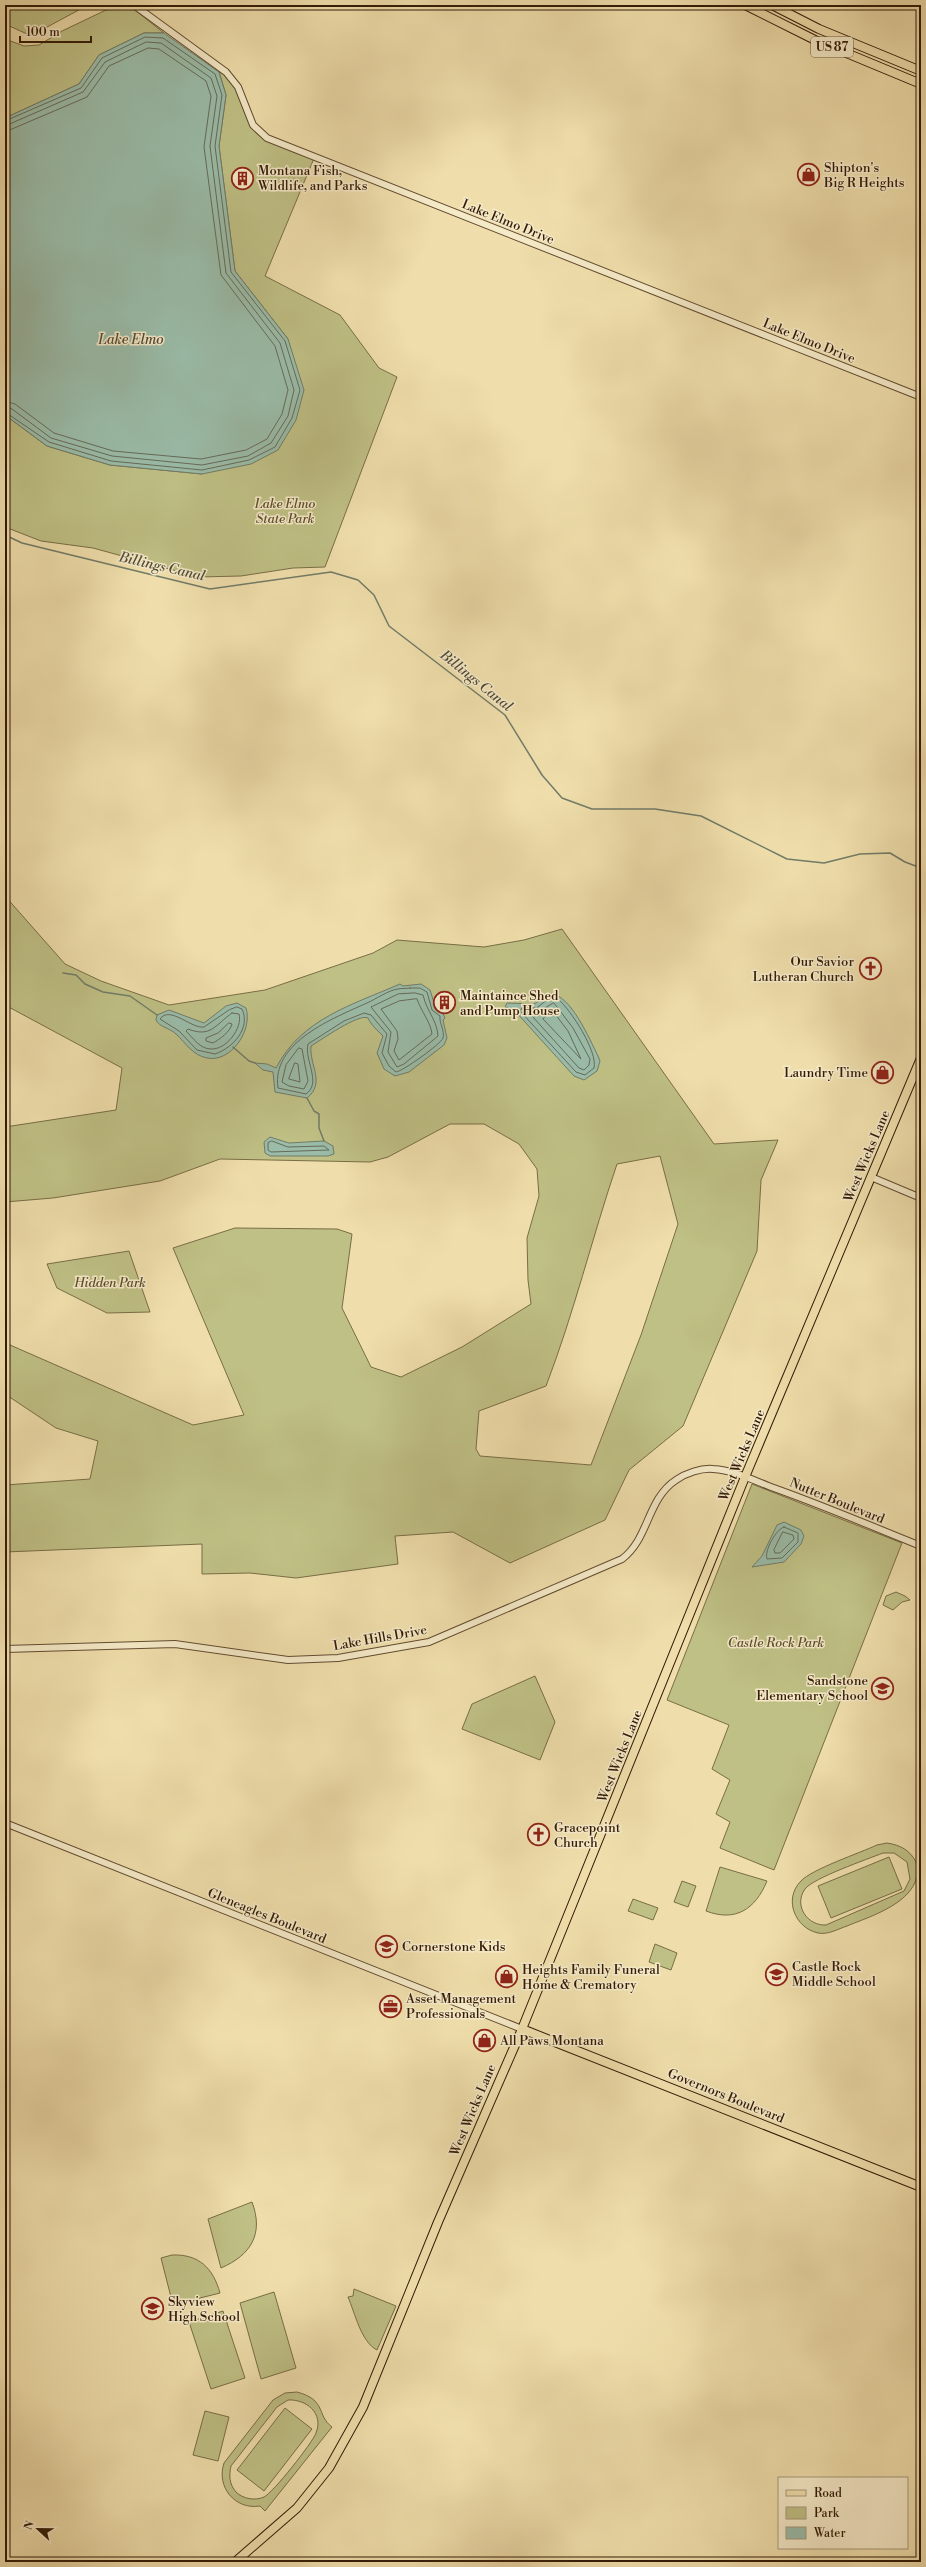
<svg xmlns="http://www.w3.org/2000/svg" width="926" height="2567" font-family="'Libre Bodoni',serif">
<style>
.green{fill:#bfc085;stroke:#796d46;fill-rule:evenodd}
.water{fill:#9abca9;stroke:#717b68}
.lines{fill:none;stroke-linecap:round;stroke-linejoin:round}
.shore{stroke:#666b58;stroke-width:1}
.stream{stroke:#717b68;stroke-width:1.5}
.minor-casing{stroke:#624b30;stroke-width:8}
.major-casing{stroke:#331a07;stroke-width:10}
.minor{stroke:#f5eac8;stroke-width:6}
.major{stroke:#efdeab;stroke-width:8}
.labels{text-anchor:middle;dominant-baseline:central;stroke-width:3;stroke-linejoin:round;paint-order:stroke}
.shield{fill:#f5eac8;stroke:#6d5841;stroke-width:1}
.shield-label{font-size:12px;font-weight:bold;fill:#331a07}
.poi-label{font-size:13px;fill:#331a07;stroke:#f5eac8;text-anchor:start}
.street-label{font-size:13px;fill:#331a07;stroke:#f5eac8}
.park-label{font-size:13px;font-style:italic;fill:#5d4c2d;stroke:#f5eac8}
.water-label{font-size:14px;font-style:italic;fill:#524b38;stroke:#f5eac8}
</style>
<rect width="100%" height="100%" fill="#efdeab"/>
<filter id="stains"><feTurbulence type="fractalNoise" baseFrequency=".005" numOctaves="4"/><feColorMatrix values="0 0 0 0 .2 0 0 0 0 .09 0 0 0 0 .02 0 0 0 .5 -.17"/></filter>
<radialGradient id="worn" r=".72"><stop offset=".6" stop-color="#630" stop-opacity="0"/><stop offset="1" stop-color="#630" stop-opacity=".3"/></radialGradient>
<path class="green" d="M5,5H88L36,33L27,34L5,24Z
M131,7L164,33H144L99,55L79,84L5,118V39L24,46L39,45L62,31L106,10Z
M219,72L233,79L259,133L315,156L265,276L340,315L379,368L397,377L325,567L293,568L241,576L199,577L93,548L41,541L5,527V415L47,446L110,465L202,474L288,339L235,271L219,146L226,95Z
M5,896L65,964L101,981L169,1005L265,990L373,953L397,940L484,947L524,940L562,929L714,1144L778,1140L761,1180L757,1251L683,1426L629,1470L605,1520L510,1563L453,1532L395,1536L398,1564L296,1578L250,1573L202,1574V1544L5,1552V1485L90,1479L98,1441L56,1428L5,1394V1332L10,1345L193,1425L244,1415L173,1248L235,1228L337,1229L352,1234L342,1308L371,1367L401,1377L462,1347L531,1304L528,1280L527,1238L539,1196L537,1169L519,1144L484,1124H450L388,1157L370,1162L220,1159L160,1181L53,1198L5,1202V1127L116,1110L122,1068L5,1005ZM660,1156L678,1224L641,1335L591,1465L480,1456L476,1449L479,1411L546,1386C574,1313 592,1238 617,1164Z
M129,1251L150,1312L107,1313L57,1288L47,1264Z
M752,1484L902,1543L774,1870L720,1848L730,1822L716,1814L730,1780L712,1769L729,1725L667,1700Z
M896,1592L905,1596L910,1600L902,1602L893,1610L883,1605L886,1596Z
M535,1676L555,1722L540,1760L462,1729L472,1704Z
M887,1843C900,1845 910,1850 916,1862C926,1900 871,1916 847,1926C838,1929 828,1935 818,1933C795,1928 783,1899 801,1881C812,1869 860,1853 877,1845ZM883,1853H894L907,1862L910,1879L904,1891L826,1925C808,1926 793,1906 805,1889C813,1878 868,1859 883,1853Z
M889,1857L902,1889L831,1918L818,1886Z
M720,1867L767,1881C755,1910 735,1922 706,1911Z
M682,1881L696,1886L688,1907L674,1902Z
M633,1899L658,1908L653,1920L628,1911Z
M655,1944L677,1953L671,1970L649,1962Z
M252,2202C264,2234 251,2255 221,2268L208,2219Z
M172,2255C199,2254 213,2268 220,2293L176,2304L172,2301L161,2258Z
M354,2289L396,2306L377,2350C361,2342 355,2313 348,2297L353,2296Z
M274,2292L296,2368L261,2379L240,2303Z
M223,2311L245,2378L211,2389L189,2322Z
M297,2392C327,2400 316,2415 332,2427L265,2511L260,2506C235,2510 216,2487 224,2463L273,2400L285,2393ZM288,2400C306,2399 324,2413 316,2433C313,2442 273,2493 264,2497C255,2501 243,2499 236,2492C229,2484 229,2475 231,2466L277,2407Z
M285,2408L312,2429L264,2491L237,2470Z
M205,2411L229,2417L218,2461L193,2455Z"/>
<path class="water" d="M144,33H164L219,72L226,95L219,146L235,271L288,339L304,390L296,420L278,450L251,464L202,474L110,465L47,446L5,415V118L79,84L99,55Z
M400,984L403,986L421,984L430,990L436,1009L440,1007L445,1018L443,1020L447,1038L444,1045L409,1072L395,1076L384,1069L377,1053L383,1036C378,1031 371,1025 368,1018C359,1013 321,1040 311,1046C309,1065 326,1083 307,1098L275,1092L273,1072L263,1070L255,1063L267,1064L276,1068C301,1019 352,1005 400,984Z
M550,994C570,993 590,1040 598,1056L600,1061L597,1071L584,1080L574,1076L515,1011L505,1007L507,1003L534,1004Z
M237,1003L246,1008C253,1030 231,1063 207,1058C192,1055 186,1043 176,1034C170,1028 159,1027 156,1020L157,1015L169,1010L204,1023L226,1006Z
M270,1137L289,1143L324,1141L333,1146L334,1154L328,1156H270L265,1153L264,1142Z
M784,1522L801,1530L804,1536L801,1544L784,1562L752,1567L762,1556L777,1525Z"/>
<g class="lines">
<path class="shore" d="M5,121L81,88L102,58L145,37L163,38L215,74L222,95L215,146L231,272L285,341L300,390L292,418L275,447L249,460L202,470L111,461L49,442L5,412
M5,126L83,92L105,62L146,42L161,43L211,78L217,96L210,146L226,273L280,343L294,390L288,416L271,443L248,456L202,465L112,456L51,438L12,409L5,407
M5,132L87,97L109,66L148,48L159,49L206,81L211,96L204,147L221,275L275,346L288,390L282,414L267,439L246,450L201,459L113,451L54,433L15,404L5,401
M410,988H420L427,992L432,1010L440,1016C439,1023 445,1031 443,1038C441,1044 403,1071 396,1072L389,1066L382,1053L387,1034L371,1015L364,1013L344,1021L308,1044C304,1060 322,1083 306,1094L278,1088C271,1042 334,1018 367,1003C376,999 389,990 398,989C402,988 405,989 410,988Z
M415,993L423,995C427,1012 437,1020 438,1036L404,1064L397,1067L388,1052L391,1032L371,1007L398,994Z
M550,998L558,999C571,1010 598,1052 594,1068L585,1075L576,1072L520,1011L522,1008H536Z
M417,999C421,1011 431,1023 432,1034L399,1060L394,1051L398,1039L397,1031L381,1009L399,1001Z
M554,1003L573,1028L590,1059L589,1065L584,1070L579,1068L532,1016Z
M237,1007L242,1009C251,1028 233,1048 215,1054L197,1050L179,1031L160,1019C170,1005 191,1029 204,1027L229,1010Z
M552,1010L568,1031L581,1059L543,1019Z
M232,1013L239,1014C243,1028 226,1050 211,1049C200,1049 193,1038 186,1031L188,1029C211,1038 215,1025 232,1013Z
M229,1023L232,1024C230,1032 220,1039 213,1043L206,1041V1038L218,1033Z
M299,1048L302,1049L308,1081L304,1089L289,1086L282,1082L286,1065Z
M295,1063L298,1064L300,1082L289,1079Z
M272,1141L288,1147L324,1146L329,1150L271,1152L268,1150V1143Z
M784,1527L798,1533V1542L782,1558L767,1559C764,1551 776,1529 784,1527Z
M783,1532L793,1535L794,1539L780,1553H775L774,1550Z"/>
<path class="stream" d="M5,535L22,543L210,589L331,572L358,580L374,595L389,626L505,715L542,775L562,798L592,809H655L701,816L787,859L824,863L860,854L890,853L905,862L921,868
M63,973L76,975L85,984L103,992L130,996L157,1015
M233,1047L249,1061L255,1063
M307,1098L314,1111L319,1114V1128L324,1141"/>
<defs>
<path id="minor" d="M134,5L226,72L238,87L253,125L267,138L921,397
M871,1177L921,1198
M5,1649L175,1644L288,1660L338,1658L429,1642L622,1559C649,1539 647,1499 676,1480C686,1473 701,1468 713,1469C733,1470 753,1480 771,1487C822,1505 871,1526 921,1546
M5,1823L522,2029"/>
<path id="major" d="M745,5L815,40L921,84
M772,5L819,29L921,71
M522,2029L921,2187
M235,2562L297,2508L329,2468L363,2407L438,2222L522,2029L745,1477L921,1058"/>
</defs>
<use href="#minor" class="minor-casing"/>
<use href="#major" class="major-casing"/>
<use href="#minor" class="minor"/>
<use href="#major" class="major"/>
</g>
<defs>
<symbol id="shop-ring" viewBox="-11 -11 22 22"><circle r="9.5" fill="#f5eac8" stroke="#8f2418" stroke-width="1.5"/><path d="M-5-2.5h2.3a2.7 3.5 0 0 1 5.4 0H5L5.5 6h-11ZM-1.5-2.5h3a1.5 2.3 0 0 0-3 0Z" fill="#8f2418"/></symbol>
<symbol id="building-ring" viewBox="-11 -11 22 22"><circle r="9.5" fill="#f5eac8" stroke="#8f2418" stroke-width="1.5"/><path d="M-4-6H4V6H1V3H-1V6H-4ZM-2.5-4.3h1.7v1.8h-1.7ZM.8-4.3h1.7v1.8H.8ZM-2.5-1h1.7V.8h-1.7ZM.8-1h1.7V.8H.8Z" fill="#8f2418"/></symbol>
<symbol id="church-ring" viewBox="-11 -11 22 22"><circle r="9.5" fill="#f5eac8" stroke="#8f2418" stroke-width="1.5"/><path d="M-1.2-6h2.4v3.5h3.3v2.4h-3.3V6h-2.4V-.1h-3.3v-2.4h3.3Z" fill="#8f2418"/></symbol>
<symbol id="school-ring" viewBox="-11 -11 22 22"><circle r="9.5" fill="#f5eac8" stroke="#8f2418" stroke-width="1.5"/><path d="M0-5L7-2L0 1L-7-2ZM-4 1L0 2.5L4 1V4Q0 6-4 4Z" fill="#8f2418"/></symbol>
<symbol id="office-ring" viewBox="-11 -11 22 22"><circle r="9.5" fill="#f5eac8" stroke="#8f2418" stroke-width="1.5"/><path d="M-6-3h4V-5.5h4V-3h4V5H-6ZM-1-4.5V-3h2v-1.5ZM-6 0V1H6V0Z" fill="#8f2418"/></symbol>
</defs>
<g fill-rule="evenodd">
<use href="#shop-ring" x="796" y="162" width="25" height="25"/>
<use href="#building-ring" x="230" y="166" width="25" height="25"/>
<use href="#church-ring" x="858" y="956" width="25" height="25"/>
<use href="#building-ring" x="432" y="990" width="25" height="25"/>
<use href="#shop-ring" x="870" y="1060" width="25" height="25"/>
<use href="#school-ring" x="870" y="1676" width="25" height="25"/>
<use href="#church-ring" x="526" y="1822" width="25" height="25"/>
<use href="#school-ring" x="374" y="1934" width="25" height="25"/>
<use href="#school-ring" x="764" y="1962" width="25" height="25"/>
<use href="#shop-ring" x="494" y="1964" width="25" height="25"/>
<use href="#office-ring" x="378" y="1994" width="25" height="25"/>
<use href="#shop-ring" x="472" y="2028" width="25" height="25"/>
<use href="#school-ring" x="140" y="2296" width="25" height="25"/>
</g>
<g class="labels">
<rect class="shield" x="811" y="37" width="42" height="20" rx="3"/>
<g class="shield-label">
<text x="832" y="47">US 87</text>
</g>
<g class="poi-label">
<text x="824" y="168">Shipton's<tspan x="824" dy="15">Big R Heights</tspan></text>
<text x="258" y="171">Montana Fish,<tspan x="258" dy="15">Wildlife, and Parks</tspan></text>
<text x="854" y="962" text-anchor="end">Our Savior<tspan x="854" dy="15">Lutheran Church</tspan></text>
<text x="460" y="996">Maintaince Shed<tspan x="460" dy="15">and Pump House</tspan></text>
<text x="868" y="1073" text-anchor="end">Laundry Time</text>
<text x="868" y="1681" text-anchor="end">Sandstone<tspan x="868" dy="15">Elementary School</tspan></text>
<text x="554" y="1828">Gracepoint<tspan x="554" dy="15">Church</tspan></text>
<text x="402" y="1947">Cornerstone Kids</text>
<text x="792" y="1967">Castle Rock<tspan x="792" dy="15">Middle School</tspan></text>
<text x="522" y="1970">Heights Family Funeral<tspan x="522" dy="15">Home &amp; Crematory</tspan></text>
<text x="406" y="1999">Asset Management<tspan x="406" dy="15">Professionals</tspan></text>
<text x="500" y="2041">All Paws Montana</text>
<text x="168" y="2302">Skyview<tspan x="168" dy="15">High School</tspan></text>
</g>
<g class="street-label">
<text transform="translate(508 222) rotate(22)">Lake Elmo Drive</text>
<text transform="translate(809 341) rotate(22)">Lake Elmo Drive</text>
<text transform="translate(867 1156) rotate(-67)">West Wicks Lane</text>
<text transform="translate(742 1455) rotate(-67)">West Wicks Lane</text>
<text transform="translate(837 1501) rotate(22)">Nutter Boulevard</text>
<text transform="translate(380 1638) rotate(-10)">Lake Hills Drive</text>
<text transform="translate(620 1756) rotate(-68)">West Wicks Lane</text>
<text transform="translate(267 1916) rotate(22)">Gleneagles Boulevard</text>
<text transform="translate(726 2096) rotate(22)">Governors Boulevard</text>
<text transform="translate(473 2110) rotate(-67)">West Wicks Lane</text>
</g>
<g class="park-label">
<text x="285" y="504">Lake Elmo<tspan x="285" dy="15">State Park</tspan></text>
<text x="110" y="1283">Hidden Park</text>
<text x="776" y="1643">Castle Rock Park</text>
</g>
<g class="water-label">
<text x="131" y="340">Lake Elmo</text>
<text transform="translate(162 567) rotate(13)">Billings Canal</text>
<text transform="translate(476 681) rotate(39)">Billings Canal</text>
</g>
</g>
<rect width="926" height="2567" fill="none" stroke="#efdeab" stroke-width="20"/>
<rect x="6" y="6" width="914" height="2555" fill="none" stroke="#331a07" stroke-width="2"/>
<rect x="10" y="10" width="906" height="2547" fill="none" stroke="#331a07"/>
<rect x="778" y="2477" width="130" height="72" fill="#f5eac8" stroke="#a7977b"/>
<rect x="786" y="2490" width="20" height="6" fill="#efdeab" stroke="#a7977b"/>
<text x="814" y="2497" font-size="12" fill="#331a07">Road</text>
<rect x="786" y="2507" width="20" height="12" fill="#bfc085" stroke="#a7977b"/>
<text x="814" y="2517" font-size="12" fill="#331a07">Park</text>
<rect x="786" y="2527" width="20" height="12" fill="#9abca9" stroke="#a7977b"/>
<text x="814" y="2537" font-size="12" fill="#331a07">Water</text>
<g transform="translate(38 2529) rotate(292)" stroke="#f5eac8" stroke-width="3" paint-order="stroke">
<path d="M0-3L7 15L0 10L-7 15Z" fill="#331a07"/>
<text y="-6" font-size="11" font-weight="bold" text-anchor="middle" fill="#331a07">N</text>
</g>
<path d="M20 36v6h71v-6" fill="none" stroke="#331a07" stroke-width="2"/>
<text x="26" y="36" font-size="12" fill="#331a07" stroke="#f5eac8" stroke-width="3" paint-order="stroke">100 m</text>
<rect width="100%" height="100%" filter="url(#stains)"/>
<rect width="100%" height="100%" fill="url(#worn)"/>
</svg>
